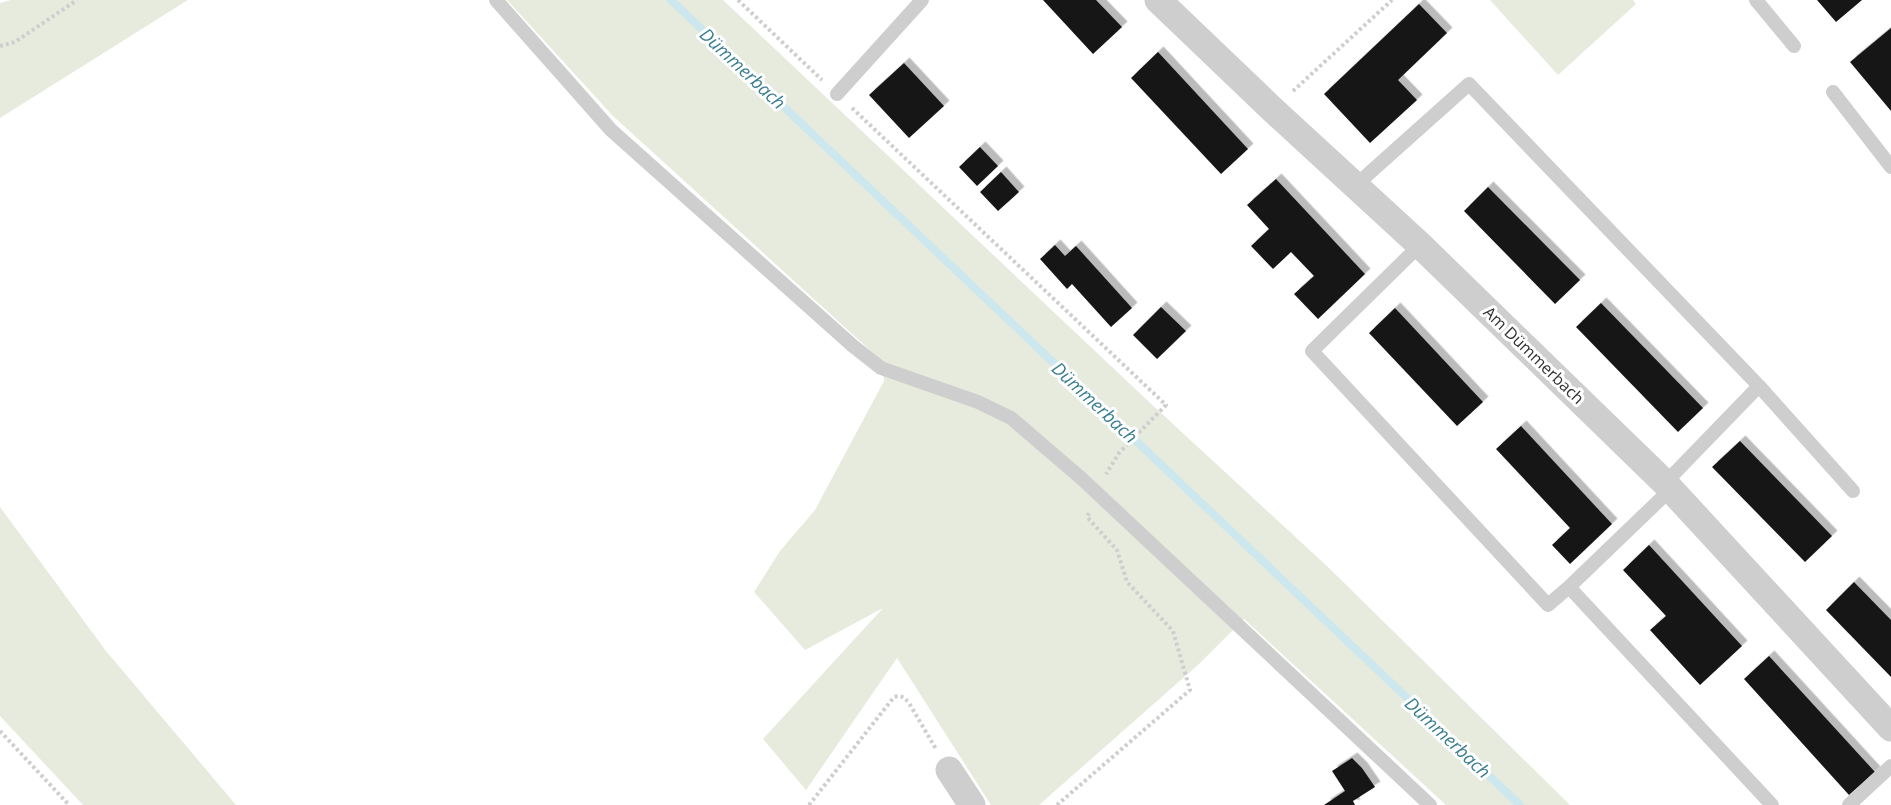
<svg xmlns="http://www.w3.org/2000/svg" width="1891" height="805" font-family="'Open Sans',sans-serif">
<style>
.green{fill:#e7ebdd}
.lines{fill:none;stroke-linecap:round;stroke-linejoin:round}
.stream{stroke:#cce7ee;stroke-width:8}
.building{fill:#181818;filter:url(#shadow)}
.path{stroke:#cecece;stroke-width:4;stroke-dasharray:3 3;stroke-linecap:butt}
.lane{stroke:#cecece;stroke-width:14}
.street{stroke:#cecece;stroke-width:27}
.labels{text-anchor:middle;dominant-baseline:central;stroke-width:6;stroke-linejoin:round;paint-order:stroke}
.street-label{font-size:16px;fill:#313131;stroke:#fff}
.water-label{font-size:18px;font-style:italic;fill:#397e91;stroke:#fff}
</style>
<defs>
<filter id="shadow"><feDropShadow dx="5.5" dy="-5.5" stdDeviation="0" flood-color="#0004"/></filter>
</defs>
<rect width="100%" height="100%" fill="#fff"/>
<path class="green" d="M11,0H188L0,118V3Z
M507,0H723L1147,400L1329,568L1570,805H1446L1244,619L1199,664L1039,805H991L897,658L806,790L763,739L883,608L805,650L754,592L780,551L815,510L884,381L883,362L613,116Z
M1490,0H1633L1636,4L1558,75Z
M0,507L106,651L236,805H83L0,716Z"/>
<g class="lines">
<path class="stream" d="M671,0L1520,805"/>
</g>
<path class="building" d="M1043,0H1096L1122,27L1093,54Z
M1817,0H1862L1836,22Z
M1419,4L1447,33L1398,80L1417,100L1370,143L1324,94Z
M1891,28V111L1850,62Z
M1158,52L1248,149L1221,174L1131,78Z
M904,63L944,106L909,138L869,95Z
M980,147L998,166L977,186L959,167Z
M1001,172L1019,192L998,211L980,192Z
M1276,179L1365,274L1318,319L1294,294L1314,276L1291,252L1273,269L1251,246L1269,229L1247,205Z
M1488,187L1580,280L1555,304L1464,211Z
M1055,245L1065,256L1076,246L1132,308L1111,327L1072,284L1067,289L1040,259Z
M1601,303L1703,408L1678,432L1576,327Z
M1161,307L1186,331L1157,359L1133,335Z
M1395,308L1483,402L1457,426L1369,333Z
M1521,426L1612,524L1570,564L1552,545L1570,528L1496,449Z
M1740,441L1832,536L1805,562L1712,467Z
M1649,545L1742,646L1700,685L1650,630L1666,616L1623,570Z
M1854,582L1891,620V677L1826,610Z
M1769,656L1875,772L1849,795L1744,679Z
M1352,758L1362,768L1375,787L1353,801L1355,805H1324L1345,791L1332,771Z"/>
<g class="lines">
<path class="path" d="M738,0L822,80
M0,46L15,42L77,0
M1293,91L1392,0
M852,108L1166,405L1119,453L1106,474
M0,731L69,805
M809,805L894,697C901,695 904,697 909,703L936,749
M1057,805L1190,690L1173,631L1127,582L1117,550L1087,517L1089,513"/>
<path class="lane" d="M496,0L611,130L853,346L881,368L978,402L1011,418L1081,478L1430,805
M1756,0L1794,46
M1833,92L1891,167
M837,94L922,0
M1356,185L1469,84L1759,386L1853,491
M1420,245L1312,351L1548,605L1569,587
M1665,483L1759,386
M1671,489L1569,587L1772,805
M1849,805L1891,766"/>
<path class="street" d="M1158,0L1273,110L1420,245L1665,483L1891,728
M949,770L972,805"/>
</g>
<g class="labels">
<g class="street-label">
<text transform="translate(1534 355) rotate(44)">Am Dümmerbach</text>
</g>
<g class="water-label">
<text transform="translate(743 68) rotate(43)">Dümmerbach</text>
<text transform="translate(1095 402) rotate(43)">Dümmerbach</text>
<text transform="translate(1448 737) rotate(43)">Dümmerbach</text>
</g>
</g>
</svg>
